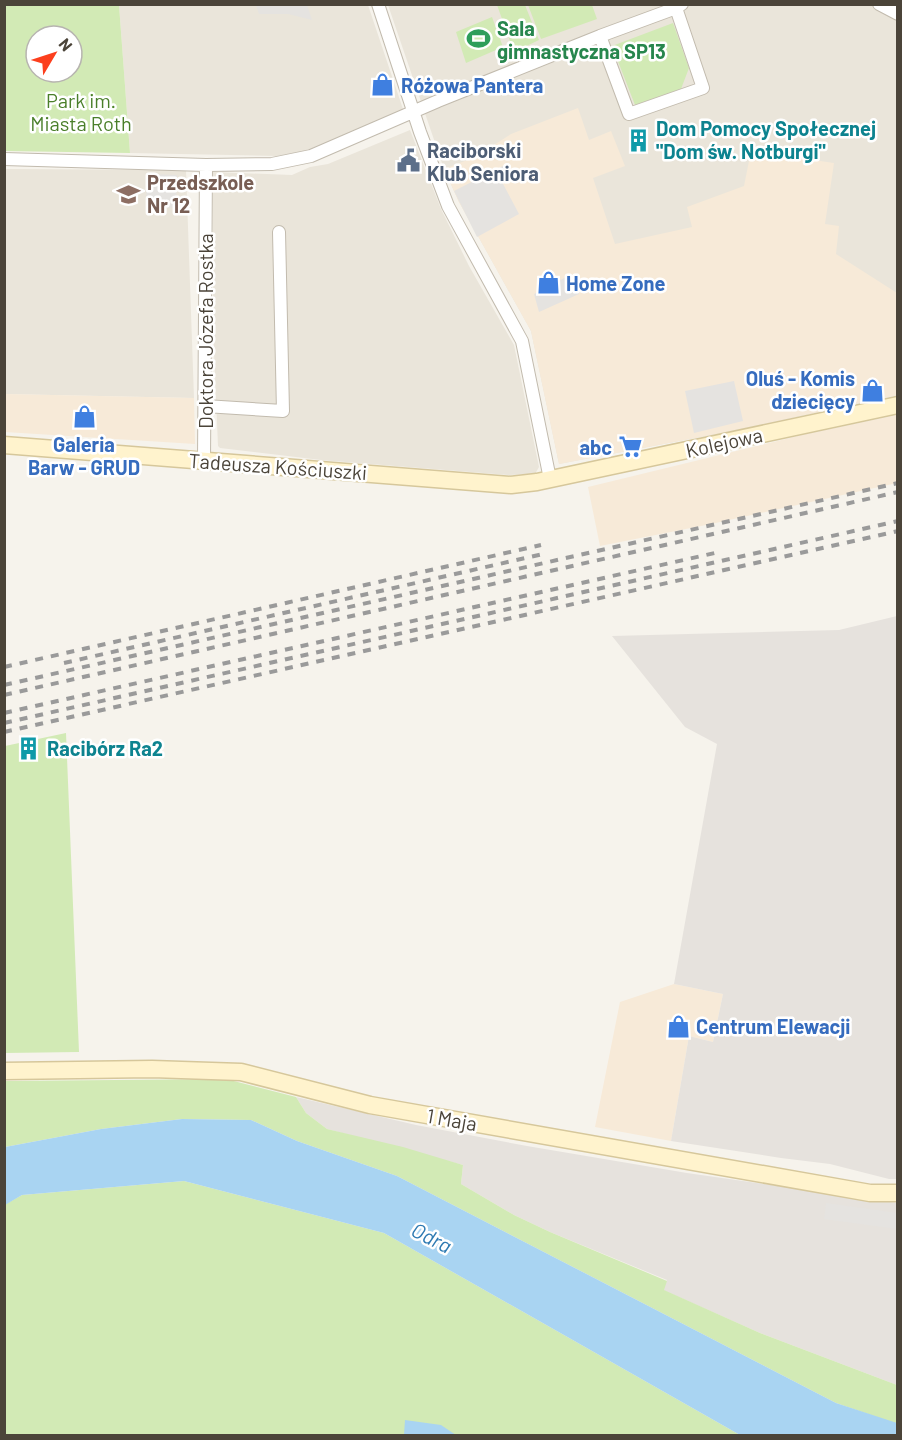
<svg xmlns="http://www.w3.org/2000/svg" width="902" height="1440" font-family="Barlow,sans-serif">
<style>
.residential{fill:#eae5da}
.commercial{fill:#f7ead8}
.industrial{fill:#e6e2dd}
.green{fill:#d2eab5;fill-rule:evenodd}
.parking{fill:#e5e3e0}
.water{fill:#a9d4f2}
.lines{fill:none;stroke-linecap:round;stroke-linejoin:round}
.street-casing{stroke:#c2bbae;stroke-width:14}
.secondary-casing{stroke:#d6c79b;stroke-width:19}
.street{stroke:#fff;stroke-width:12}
.secondary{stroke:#fff3cd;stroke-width:16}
.rail{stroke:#9a9a9a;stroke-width:4;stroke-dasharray:8 8;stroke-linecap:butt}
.labels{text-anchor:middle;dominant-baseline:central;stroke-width:5;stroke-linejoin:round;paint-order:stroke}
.leisure-label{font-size:20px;font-weight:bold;fill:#27864d;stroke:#fff;text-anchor:start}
.shop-label{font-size:20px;font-weight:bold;fill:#366cbe;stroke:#fff;text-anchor:start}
.park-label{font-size:20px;fill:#4a7f2a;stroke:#fff}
.culture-label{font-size:20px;font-weight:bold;fill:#0d838f;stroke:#fff;text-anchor:start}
.service-label{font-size:20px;font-weight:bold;fill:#4e5e75;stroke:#fff;text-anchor:start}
.education-label{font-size:20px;font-weight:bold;fill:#785e54;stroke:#fff;text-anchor:start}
.street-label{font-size:20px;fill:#4b4439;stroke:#fff}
.water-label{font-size:21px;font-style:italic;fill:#2e7ab2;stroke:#fff}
</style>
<rect width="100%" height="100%" fill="#f6f3ec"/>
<path class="residential" d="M872,4L897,20V395L721,433L559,464L531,331L459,202L444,169L388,5Z
M119,5H368L404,112L309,150L277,156L130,153Z
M410,130L441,209L469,266L514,345L539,467L535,474L508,475L321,460L220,448L218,446L213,328V172L292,175L310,167L328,164Z
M5,169L186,170L194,398L5,394Z"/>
<path class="commercial" d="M578,108L589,140L611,131L625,166L593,178L615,244L692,227L687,207L744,186L751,151L834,163L825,224L839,226L836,254L897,293V395L721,433L559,464L531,331L459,202L444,169L475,157L511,134Z
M5,394L194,398L195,444L5,432Z
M897,415V483L711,524L600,546L588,487L802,435Z
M674,984L723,994L713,1042L689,1036L671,1141L595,1127L620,1002Z"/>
<path class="industrial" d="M897,616V1179H889L830,1164L781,1158L671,1141L689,1036L713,1042L723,994L674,984L717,744L685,727L612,636L839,630Z
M296,1097L416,1125L527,1146L687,1173L897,1203V1385L760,1333L663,1290L667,1280L550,1232L514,1215L461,1184L463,1165L327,1129L306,1113Z"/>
<path class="green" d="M5,4L119,5L130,153L5,151ZM36,36H72V72H36Z
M497,5H525L539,40L514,52Z
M528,5H592L597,19L541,39Z
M492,17L503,47L466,63L456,32Z
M673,23L689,68L681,89L635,105L612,46Z
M66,733L79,1052L5,1053V746Z
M226,1079L296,1097L306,1113L327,1129L403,1147L463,1165L461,1184L514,1215L550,1232L667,1281L664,1290L760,1333L897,1385V1424L836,1403L397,1176L297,1141L251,1120L182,1119L101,1129L5,1147V1081Z
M184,1181L384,1233L740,1435H5L4,1205L22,1195Z"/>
<path class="parking" d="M256,5H307L312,20L288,14H259Z
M503,166L509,177L502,182L519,214L477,237L454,191Z
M147,174L177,175L176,208L146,207Z
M572,274L579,294L539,312L534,294Z
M734,381L743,421L694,433L685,391Z
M826,1203L897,1213V1229L824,1219Z"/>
<path class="water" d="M182,1119L251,1120L297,1141L397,1176L836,1403L897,1423V1435H740L384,1233L184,1181L22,1195L5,1205V1147L101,1129Z
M405,1420L441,1425L456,1435H404Z"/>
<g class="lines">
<defs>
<path id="street" d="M378,4L420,132L448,206L522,341L550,479
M879,4L898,14
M600,36L629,114L703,88L676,8
M4,159L206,165L272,164L311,156L438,101L600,36L676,8L682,4
M205,406L283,411L279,232
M204,461L206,165"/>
<path id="secondary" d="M4,445L511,485L537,482L898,405
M4,1071L152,1069L241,1072L370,1105L870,1193H898"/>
</defs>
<use href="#street" class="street-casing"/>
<use href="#secondary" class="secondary-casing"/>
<use href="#street" class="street"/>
<use href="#secondary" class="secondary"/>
<path class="rail" d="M64,663L543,554
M4,667L541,545
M4,685L898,483
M4,695L898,492
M4,713L719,552
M4,723L898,521
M4,732L898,531"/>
</g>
<defs>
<symbol id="stadium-bare" viewBox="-9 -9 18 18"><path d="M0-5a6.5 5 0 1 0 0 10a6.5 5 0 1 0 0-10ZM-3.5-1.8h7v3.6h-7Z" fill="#2e9e5b" stroke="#fff" stroke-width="2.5" paint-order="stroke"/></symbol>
<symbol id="shop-bare" viewBox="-9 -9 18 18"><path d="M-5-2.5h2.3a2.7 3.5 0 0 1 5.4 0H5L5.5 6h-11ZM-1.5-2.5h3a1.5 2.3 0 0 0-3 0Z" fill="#3f7fe0" stroke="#fff" stroke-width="2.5" paint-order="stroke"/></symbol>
<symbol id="building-bare" viewBox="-9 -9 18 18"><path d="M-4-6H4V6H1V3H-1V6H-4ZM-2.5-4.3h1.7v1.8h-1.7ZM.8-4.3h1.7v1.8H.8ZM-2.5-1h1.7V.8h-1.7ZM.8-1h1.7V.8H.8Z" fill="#0f9aa8" stroke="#fff" stroke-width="2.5" paint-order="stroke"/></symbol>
<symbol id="civic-bare" viewBox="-9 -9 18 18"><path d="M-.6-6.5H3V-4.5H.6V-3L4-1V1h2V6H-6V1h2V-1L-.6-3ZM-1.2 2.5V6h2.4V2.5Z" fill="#5c6f8a" stroke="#fff" stroke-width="2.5" paint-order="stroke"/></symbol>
<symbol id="school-bare" viewBox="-9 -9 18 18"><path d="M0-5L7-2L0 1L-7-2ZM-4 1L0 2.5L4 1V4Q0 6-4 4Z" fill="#8d6e63" stroke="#fff" stroke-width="2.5" paint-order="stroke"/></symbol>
<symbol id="supermarket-bare" viewBox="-9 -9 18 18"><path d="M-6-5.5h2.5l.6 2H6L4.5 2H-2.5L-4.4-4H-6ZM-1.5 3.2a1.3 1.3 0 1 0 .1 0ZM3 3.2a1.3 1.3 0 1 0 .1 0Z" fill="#3f7fe0" stroke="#fff" stroke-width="2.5" paint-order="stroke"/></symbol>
</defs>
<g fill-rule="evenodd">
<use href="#stadium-bare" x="462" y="22" width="33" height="33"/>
<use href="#shop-bare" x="366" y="68" width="33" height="33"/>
<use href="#building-bare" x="622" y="124" width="33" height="33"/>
<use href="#civic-bare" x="392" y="144" width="33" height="33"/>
<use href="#school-bare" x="112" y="178" width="33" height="33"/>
<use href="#shop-bare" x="532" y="266" width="33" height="33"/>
<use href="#shop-bare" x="856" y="374" width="33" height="33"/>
<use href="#shop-bare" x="68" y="400" width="33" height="33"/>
<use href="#supermarket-bare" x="614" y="430" width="33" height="33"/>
<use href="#building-bare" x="12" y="732" width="33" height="33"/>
<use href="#shop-bare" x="662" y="1010" width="33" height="33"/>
</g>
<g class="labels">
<g class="leisure-label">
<text x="497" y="28">Sala<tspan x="497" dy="23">gimnastyczna SP13</tspan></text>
</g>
<g class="shop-label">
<text x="401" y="85">Różowa Pantera</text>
<text x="566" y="283">Home Zone</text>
<text x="855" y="378" text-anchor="end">Oluś - Komis<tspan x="855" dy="23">dziecięcy</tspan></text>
<text x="84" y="444" text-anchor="middle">Galeria<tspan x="84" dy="23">Barw - GRUD</tspan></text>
<text x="612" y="447" text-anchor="end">abc</text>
<text x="696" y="1026">Centrum Elewacji</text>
</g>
<g class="park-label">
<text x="81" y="100">Park im.<tspan x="81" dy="23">Miasta Roth</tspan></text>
</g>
<g class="culture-label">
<text x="656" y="128">Dom Pomocy Społecznej<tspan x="656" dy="23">"Dom św. Notburgi"</tspan></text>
<text x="47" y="748">Racibórz Ra2</text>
</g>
<g class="service-label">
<text x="427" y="150">Raciborski<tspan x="427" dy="23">Klub Seniora</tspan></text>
</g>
<g class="education-label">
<text x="147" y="182">Przedszkole<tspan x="147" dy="23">Nr 12</tspan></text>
</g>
<g class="street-label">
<text transform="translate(205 331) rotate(-90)">Doktora Józefa Rostka</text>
<text transform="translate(724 442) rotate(-12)">Kolejowa</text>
<text transform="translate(278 466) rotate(4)">Tadeusza Kościuszki</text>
<text transform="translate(452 1119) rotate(10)">1 Maja</text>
</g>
<g class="water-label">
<text transform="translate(432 1237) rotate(27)">Odra</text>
</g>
</g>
<rect width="902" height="1440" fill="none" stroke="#4b4439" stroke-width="12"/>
<g transform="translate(54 54) rotate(51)"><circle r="28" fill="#ffffff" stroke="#b7b4b0" stroke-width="1.5"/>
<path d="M0-4.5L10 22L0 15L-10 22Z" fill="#fc3f1d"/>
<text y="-9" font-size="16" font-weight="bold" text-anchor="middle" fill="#4b4439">N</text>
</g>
</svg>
